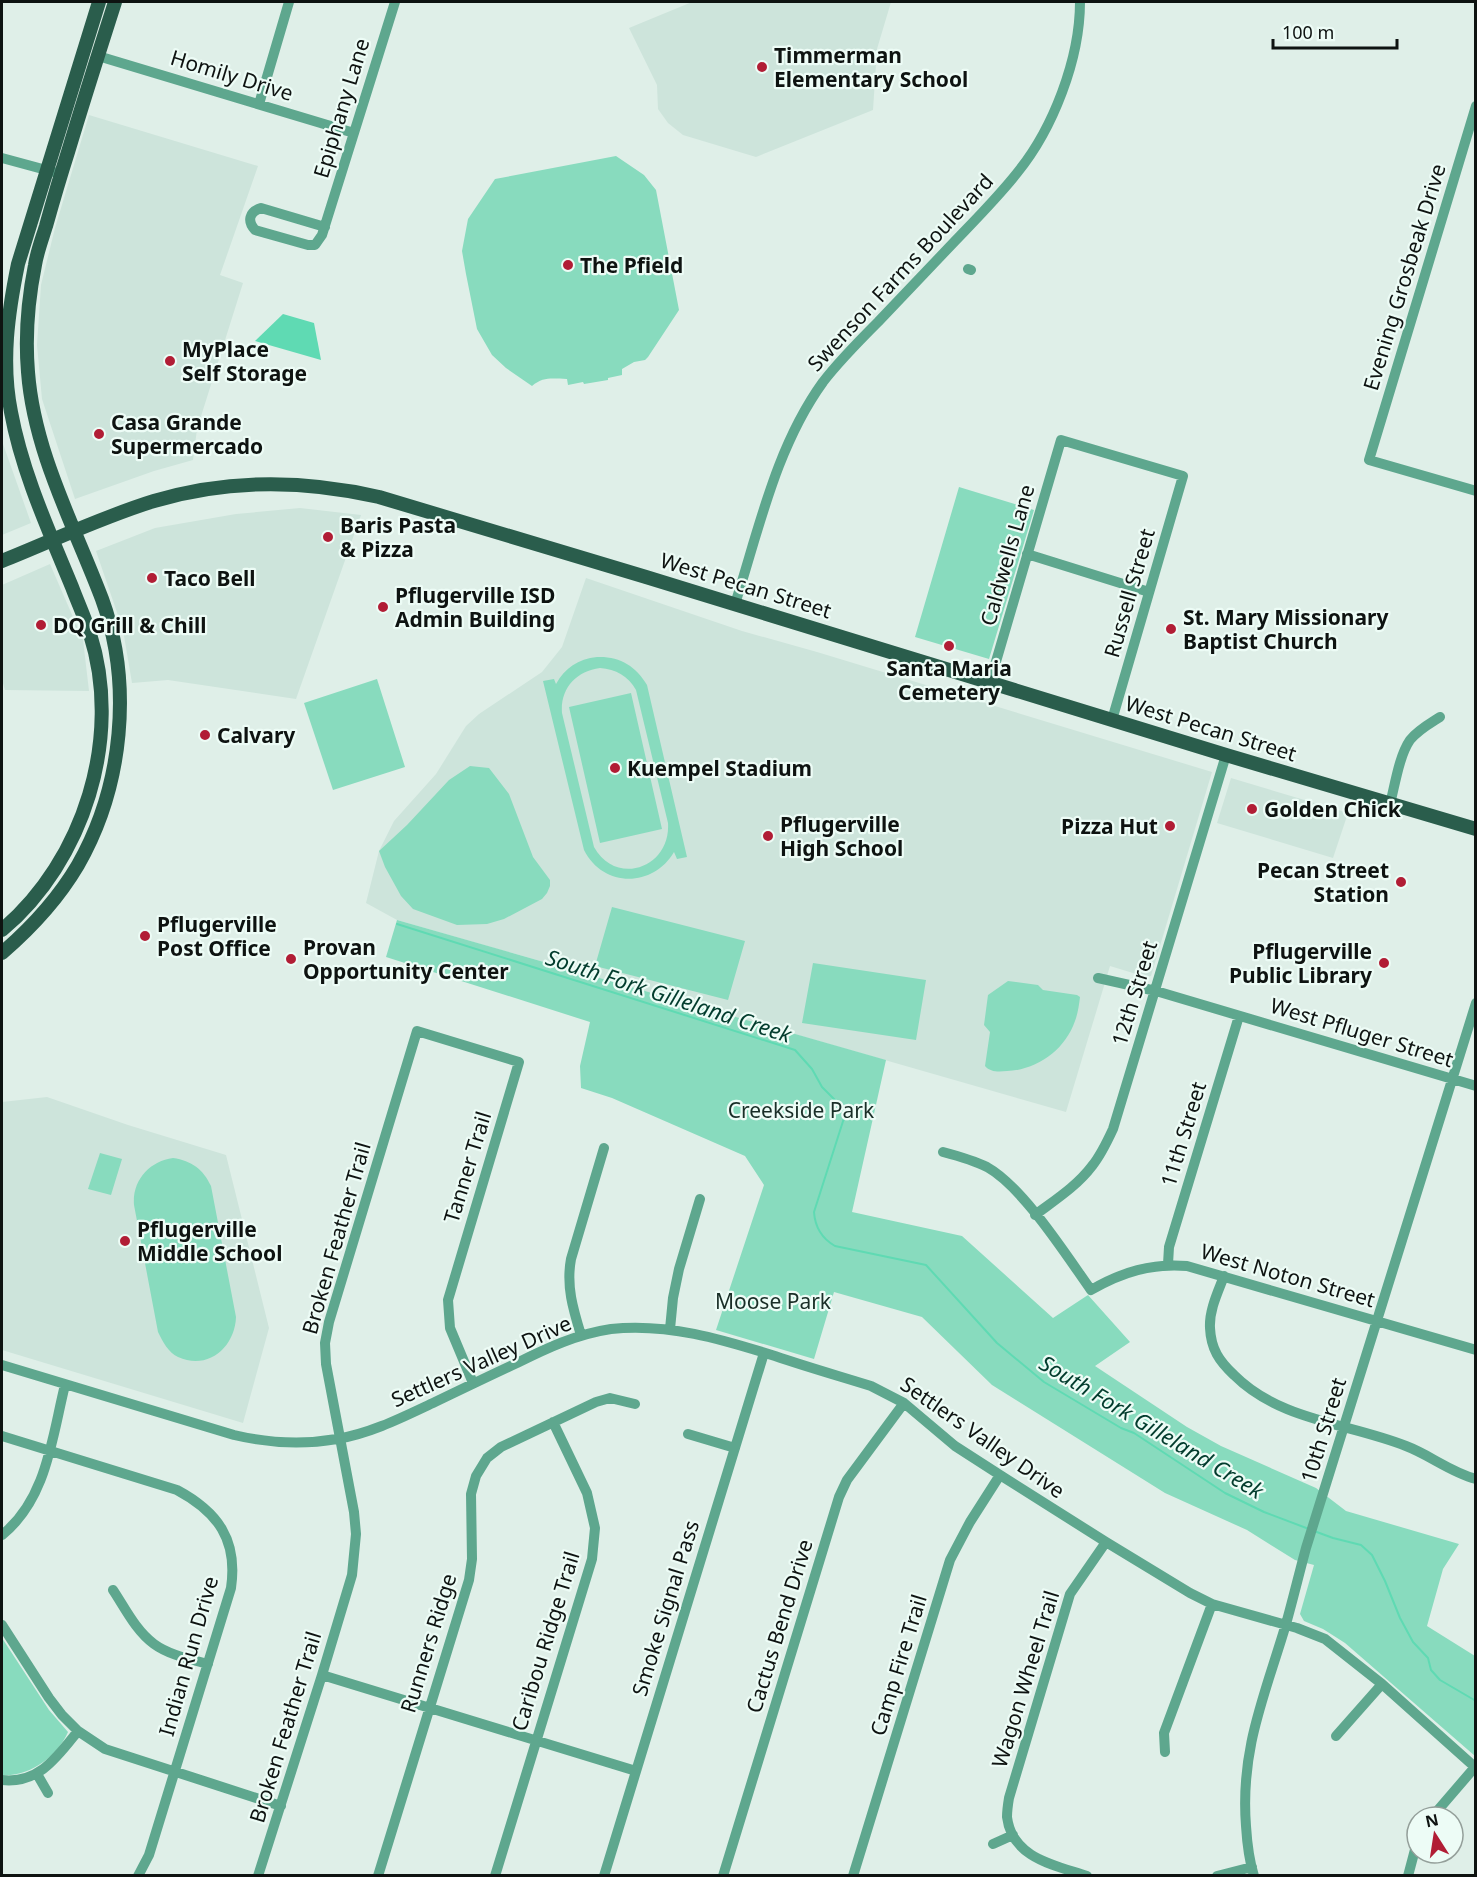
<svg xmlns="http://www.w3.org/2000/svg" width="1477" height="1877" font-family="'Noto Sans',sans-serif">
<style>
.built{fill:#cde4db}
.green{fill:#88dbbe;fill-rule:evenodd}
.water{fill:#5fdab3}
.lines{fill:none;stroke-linecap:round;stroke-linejoin:round}
.stream{stroke:#5fdab3;stroke-width:2}
.minor{stroke:#5ea78e;stroke-width:10}
.major{stroke:#2a5d4c;stroke-width:14}
.poi-dot{fill:#b11d35;stroke:#edfcf6;stroke-width:2}
.labels{text-anchor:middle;dominant-baseline:central;stroke-width:4.5;stroke-linejoin:round;paint-order:stroke}
.poi-label{font-size:21px;font-weight:bold;fill:#0e1311;stroke:#edfcf6;text-anchor:start}
.street-label{font-size:21px;fill:#0e1311;stroke:#edfcf6}
.park-label{font-size:21px;fill:#192e27;stroke:#edfcf6}
.water-label{font-size:22px;font-style:italic;fill:#023c2d;stroke:#edfcf6}
</style>
<rect width="100%" height="100%" fill="#dfefe8"/>
<path class="built" d="M692,2H891L877,49L873,110L756,157L683,135L668,123L658,109L657,85L629,28Z
M89,115L258,166L220,275L243,283L197,429L193,460L154,471L75,499L42,399L37,345L41,285L55,228Z
M2,441L31,523L2,535Z
M300,508L361,515L296,699L168,680L132,683L123,630L96,551L155,528L236,514Z
M50,564L83,640L89,691L5,690L2,680V585Z
M586,578L742,631L817,652L1212,772L1151,976L1146,977L1110,966L1066,1112L397,920L366,903L379,851L394,821L436,774L466,726L479,714L542,672L562,647Z
M1231,778L1348,813L1333,858L1217,823Z
M47,1097L128,1125L226,1155L269,1328L243,1423L2,1350V1102Z"/>
<path class="green" d="M616,156L644,175L656,190L679,310L648,357L645,360L634,362L622,369V375L608,378V380L584,384L583,382L568,385L567,379C553,379 544,376 532,386L506,368L492,355L477,329L466,274L462,251L468,219L495,179Z
M959,487L1034,510L989,659L915,637Z
M597,657C619,656 636,666 647,685L687,857L677,859L674,852C653,888 603,888 584,850L543,681L554,679L556,684C565,668 578,659 597,657ZM600,668C616,669 628,676 636,690L668,823C671,868 616,887 594,847L562,713C560,689 576,671 600,668Z
M377,679L405,767L333,790L304,703Z
M631,693L662,829L600,843L569,707Z
M470,766L489,768L509,794L533,857L550,880V886L547,893L542,899L504,919L487,924L457,925L413,909L401,896L385,867L379,851L407,825L449,780Z
M612,907L745,941L728,1000L595,966Z
M397,920L886,1060L852,1212L962,1236L1053,1318L1088,1295L1130,1342L1095,1366L1187,1427L1221,1446L1316,1488L1346,1511L1459,1544L1443,1569L1427,1626L1475,1656V1756L1345,1643L1323,1629L1304,1621L1300,1614L1314,1565L1295,1560L1247,1530L1165,1493L992,1385L922,1317L834,1292L814,1359L716,1330L764,1185L745,1156L612,1098L581,1088L580,1066L590,1022L386,957Z
M813,963L926,980L916,1040L802,1023Z
M1008,981L1038,985L1043,990L1077,995L1080,997C1079,1005 1078,1013 1075,1021C1065,1050 1037,1070 1007,1071C998,1072 990,1072 985,1066L990,1032L984,1025L988,995Z
M100,1153L122,1159L111,1195L88,1189Z
M173,1158C192,1161 203,1169 211,1186L236,1317C235,1347 208,1371 178,1357C168,1352 163,1342 158,1332L134,1205C132,1180 150,1161 173,1158Z
M2,1638L49,1710L68,1732C57,1757 29,1777 2,1775Z"/>
<path class="water" d="M283,314L314,323L321,360L255,341Z"/>
<g class="lines">
<path class="stream" d="M397,924L795,1050L812,1069L822,1087L840,1105L845,1115L814,1212C815,1227 821,1238 835,1246L926,1265L997,1343L1044,1382L1121,1428L1134,1433L1225,1493L1264,1512L1309,1529
M1314,1531L1333,1538L1361,1545L1372,1555L1385,1581L1400,1618L1413,1642L1428,1658L1431,1670L1440,1680L1476,1701"/>
<path class="minor" d="M98,56L354,133
M259,104L289,2
M1476,106L1369,460L1476,491
M2,158L61,174
M325,227L261,208C249,212 247,221 255,230L308,245H315L322,235L395,2
M968,269L971,270
M1027,554L1149,592
M735,604C759,529 776,447 823,382C839,361 859,341 878,322C904,295 930,267 956,240C977,218 998,197 1017,173C1053,129 1080,59 1080,2
M990,682L1061,440L1183,476L1112,720
M1390,804C1395,785 1399,756 1410,740C1418,730 1429,724 1440,717
M1098,978L1156,991L1476,1086
M943,1152C958,1156 973,1160 987,1167C1023,1187 1066,1255 1091,1290C1122,1272 1152,1263 1187,1266L1476,1350
M1035,1215C1055,1200 1077,1186 1092,1166C1101,1155 1107,1142 1113,1129L1226,755
M1168,1264L1169,1247L1239,1016
M1224,1276C1218,1292 1209,1310 1210,1328C1211,1349 1219,1361 1234,1375C1280,1421 1348,1423 1406,1446C1430,1455 1450,1472 1476,1479
M670,1329L673,1298L679,1269L700,1199
M581,1335C573,1309 566,1286 571,1259L604,1148
M2,1365L234,1435C268,1443 302,1445 337,1439C372,1433 403,1417 435,1402C462,1389 489,1376 517,1363C547,1348 577,1334 611,1329C668,1323 721,1339 775,1356C807,1367 839,1376 871,1386L904,1403L955,1446L1000,1475L1106,1542L1190,1593L1212,1604L1297,1628L1325,1639L1382,1684L1476,1768
M688,1434L735,1448
M2,1436L177,1490C218,1512 238,1540 231,1588L149,1855L138,1876
M2,1535C47,1499 52,1437 65,1385
M113,1590C125,1608 136,1631 154,1644C169,1655 190,1659 208,1664
M2,1625L49,1698L62,1715L78,1731L105,1749L281,1806
M322,1675L636,1771
M1336,1736L1382,1684
M1165,1752L1164,1733L1212,1604
M37,1774L48,1793
M2,1780C39,1784 57,1757 78,1731
M1432,1817L1475,1767
M993,1844L1013,1835
M258,1876L322,1675L352,1575L356,1534L354,1512L326,1364L325,1343L329,1322L417,1031L519,1062L448,1300L450,1328L473,1383
M378,1876L469,1580L472,1559L471,1494L476,1476L487,1458L501,1447L596,1402L610,1398L635,1404
M495,1876L592,1559L595,1528L587,1493L553,1422
M604,1876L764,1353
M723,1876L839,1497L847,1480L904,1403
M853,1876L950,1560L970,1522L1000,1475
M1087,1876C1054,1865 1012,1858 1007,1817C1007,1811 1008,1804 1009,1798L1070,1594L1106,1542
M1217,1876L1252,1867
M1254,1876C1249,1860 1247,1842 1246,1826C1240,1749 1265,1695 1286,1624C1293,1599 1299,1574 1306,1548L1476,1003
M1408,1876L1417,1842"/>
<path class="major" d="M2,561C52,541 102,517 154,501C228,479 305,480 379,497L646,577L1226,755L1476,829
M2,930C84,861 123,737 90,634C85,618 78,603 72,587C49,531 22,472 11,412C1,362 8,313 18,264L99,2
M2,953C31,928 58,899 78,865C123,786 133,684 102,599C74,525 34,452 28,372C25,336 28,300 35,265C37,252 42,239 46,226C53,201 60,177 68,152C83,102 99,52 115,2"/>
</g>
<g class="poi-dot">
<circle cx="762" cy="67" r="6"/>
<circle cx="568" cy="265" r="6"/>
<circle cx="170" cy="361" r="6"/>
<circle cx="99" cy="434" r="6"/>
<circle cx="328" cy="537" r="6"/>
<circle cx="152" cy="578" r="6"/>
<circle cx="383" cy="607" r="6"/>
<circle cx="41" cy="625" r="6"/>
<circle cx="1171" cy="629" r="6"/>
<circle cx="949" cy="646" r="6"/>
<circle cx="205" cy="735" r="6"/>
<circle cx="615" cy="768" r="6"/>
<circle cx="1252" cy="809" r="6"/>
<circle cx="1170" cy="826" r="6"/>
<circle cx="768" cy="836" r="6"/>
<circle cx="1401" cy="882" r="6"/>
<circle cx="145" cy="936" r="6"/>
<circle cx="291" cy="959" r="6"/>
<circle cx="1384" cy="963" r="6"/>
<circle cx="125" cy="1241" r="6"/>
</g>
<g class="labels">
<g class="poi-label">
<text x="774" y="55">Timmerman<tspan x="774" dy="24">Elementary School</tspan></text>
<text x="580" y="265">The Pfield</text>
<text x="182" y="349">MyPlace<tspan x="182" dy="24">Self Storage</tspan></text>
<text x="111" y="422">Casa Grande<tspan x="111" dy="24">Supermercado</tspan></text>
<text x="340" y="525">Baris Pasta<tspan x="340" dy="24">&amp; Pizza</tspan></text>
<text x="164" y="578">Taco Bell</text>
<text x="395" y="595">Pflugerville ISD<tspan x="395" dy="24">Admin Building</tspan></text>
<text x="1183" y="617">St. Mary Missionary<tspan x="1183" dy="24">Baptist Church</tspan></text>
<text x="53" y="625">DQ Grill &amp; Chill</text>
<text x="949" y="668" text-anchor="middle">Santa Maria<tspan x="949" dy="24">Cemetery</tspan></text>
<text x="217" y="735">Calvary</text>
<text x="627" y="768">Kuempel Stadium</text>
<text x="1264" y="809">Golden Chick</text>
<text x="780" y="824">Pflugerville<tspan x="780" dy="24">High School</tspan></text>
<text x="1158" y="826" text-anchor="end">Pizza Hut</text>
<text x="1389" y="870" text-anchor="end">Pecan Street<tspan x="1389" dy="24">Station</tspan></text>
<text x="157" y="924">Pflugerville<tspan x="157" dy="24">Post Office</tspan></text>
<text x="303" y="947">Provan<tspan x="303" dy="24">Opportunity Center</tspan></text>
<text x="1372" y="951" text-anchor="end">Pflugerville<tspan x="1372" dy="24">Public Library</tspan></text>
<text x="137" y="1229">Pflugerville<tspan x="137" dy="24">Middle School</tspan></text>
</g>
<g class="street-label">
<text transform="translate(232 75) rotate(17)">Homily Drive</text>
<text transform="translate(341 108) rotate(-73)">Epiphany Lane</text>
<text transform="translate(900 272) rotate(-47)">Swenson Farms Boulevard</text>
<text transform="translate(1404 277) rotate(-73)">Evening Grosbeak Drive</text>
<text transform="translate(1007 555) rotate(-74)">Caldwells Lane</text>
<text transform="translate(746 585) rotate(17)">West Pecan Street</text>
<text transform="translate(1129 593) rotate(-74)">Russell Street</text>
<text transform="translate(1211 728) rotate(17)">West Pecan Street</text>
<text transform="translate(1134 993) rotate(-73)">12th Street</text>
<text transform="translate(1362 1032) rotate(17)">West Pfluger Street</text>
<text transform="translate(1183 1134) rotate(-73)">11th Street</text>
<text transform="translate(467 1167) rotate(-73)">Tanner Trail</text>
<text transform="translate(336 1238) rotate(-74)">Broken Feather Trail</text>
<text transform="translate(1288 1275) rotate(16)">West Noton Street</text>
<text transform="translate(481 1361) rotate(-24)">Settlers Valley Drive</text>
<text transform="translate(1323 1430) rotate(-73)">10th Street</text>
<text transform="translate(983 1437) rotate(35)">Settlers Valley Drive</text>
<text transform="translate(665 1608) rotate(-73)">Smoke Signal Pass</text>
<text transform="translate(779 1626) rotate(-73)">Cactus Bend Drive</text>
<text transform="translate(545 1641) rotate(-73)">Caribou Ridge Trail</text>
<text transform="translate(428 1643) rotate(-73)">Runners Ridge</text>
<text transform="translate(188 1656) rotate(-74)">Indian Run Drive</text>
<text transform="translate(898 1665) rotate(-73)">Camp Fire Trail</text>
<text transform="translate(1025 1679) rotate(-73)">Wagon Wheel Trail</text>
<text transform="translate(285 1727) rotate(-73)">Broken Feather Trail</text>
</g>
<g class="park-label">
<text x="801" y="1110">Creekside Park</text>
<text x="773" y="1301">Moose Park</text>
</g>
<g class="water-label">
<text transform="translate(669 995) rotate(18)">South Fork Gilleland Creek</text>
<text transform="translate(1152 1426) rotate(31)">South Fork Gilleland Creek</text>
</g>
</g>
<rect width="1477" height="1877" fill="none" stroke="#0e1311" stroke-width="6"/>
<g transform="translate(1435 1835) rotate(348)"><circle r="28" fill="#edfcf6" stroke="#949f9a" stroke-width="1.5"/>
<path d="M0-4.5L10 22L0 15L-10 22Z" fill="#b11d35"/>
<text y="-9" font-size="16" font-weight="bold" text-anchor="middle" fill="#0e1311">N</text>
</g>
<path d="M1273 39v9h124v-9" fill="none" stroke="#0e1311" stroke-width="3"/>
<text x="1282" y="39" font-size="18" fill="#0e1311" stroke="#edfcf6" stroke-width="4.5" paint-order="stroke">100 m</text>
</svg>
